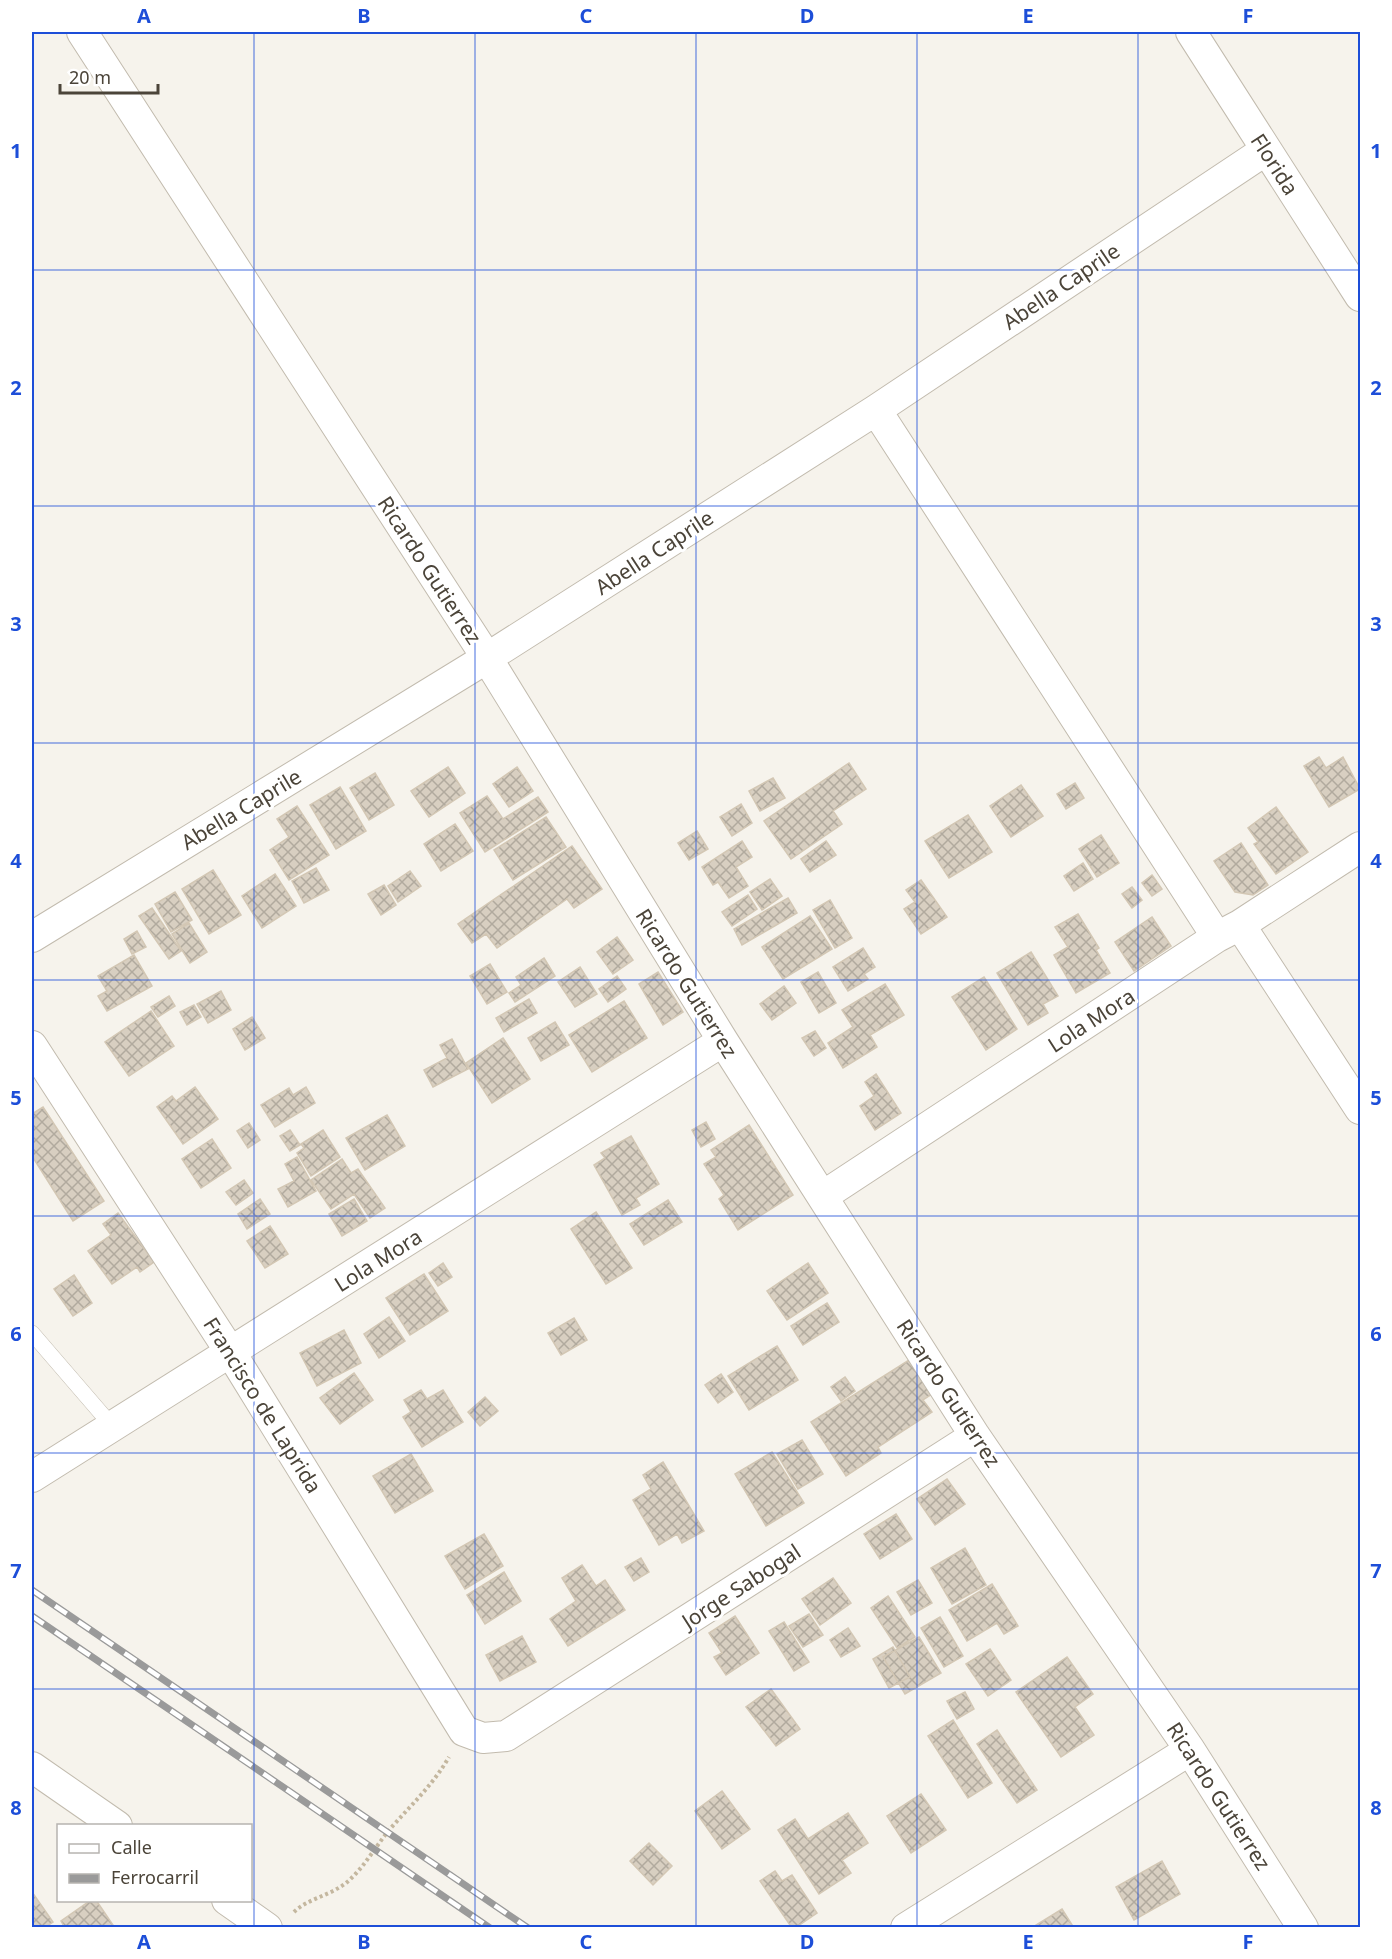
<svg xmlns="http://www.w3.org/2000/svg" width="1392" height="1959" font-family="'Noto Sans',sans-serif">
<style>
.building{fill:url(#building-cross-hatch);stroke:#d3c7b4;stroke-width:1.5}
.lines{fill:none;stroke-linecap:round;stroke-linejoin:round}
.service-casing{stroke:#c2bbae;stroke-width:16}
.minor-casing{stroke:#c2bbae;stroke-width:32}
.path{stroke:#c4b79f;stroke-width:4;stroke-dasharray:3 3;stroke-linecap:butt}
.service{stroke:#fff;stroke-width:15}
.minor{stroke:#fff;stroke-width:30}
.rail-casing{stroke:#9a9a9a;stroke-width:7}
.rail{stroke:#fff;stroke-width:4.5;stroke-dasharray:14;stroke-linecap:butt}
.grid{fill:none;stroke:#1d4ed8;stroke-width:1.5;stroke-opacity:0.55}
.labels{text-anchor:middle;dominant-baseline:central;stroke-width:6;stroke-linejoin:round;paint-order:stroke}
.street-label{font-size:21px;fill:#4b4439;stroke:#fff}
.neatline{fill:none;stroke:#1d4ed8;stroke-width:2}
.grid-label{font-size:20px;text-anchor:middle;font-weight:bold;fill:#1d4ed8}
</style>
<defs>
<pattern id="building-cross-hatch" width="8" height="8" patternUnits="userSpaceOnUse" patternTransform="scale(1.5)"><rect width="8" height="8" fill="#d8cfc1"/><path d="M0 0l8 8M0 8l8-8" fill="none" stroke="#b1aa9e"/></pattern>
</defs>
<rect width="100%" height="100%" fill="#f6f3ec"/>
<path class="building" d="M1319,757L1326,768L1343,757L1360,789L1329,807L1304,766Z
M849,763L866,789L833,811L842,824L791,859L764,821Z
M448,767L465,793L429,817L411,791Z
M517,767L533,791L509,807L493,784Z
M375,773L394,805L369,820L350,788Z
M773,778L785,798L760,811L749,791Z
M1075,783L1084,798L1066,809L1057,794Z
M1021,785L1043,816L1011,837L990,806Z
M340,787L366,831L336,849L310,805Z
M487,796L503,819L538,797L548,812L485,852L460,813Z
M741,804L752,823L732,836L720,817Z
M297,806L329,855L289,880L270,850L289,837L277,819Z
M1276,807L1308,852L1276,874L1254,844L1258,842L1248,828Z
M968,815L992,852L949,878L925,841Z
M546,817L566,847L513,880L494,850Z
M455,824L473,851L441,871L424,844Z
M697,831L708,849L689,860L678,843Z
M1101,835L1119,863L1097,877L1079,849Z
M742,841L752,857L736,867L748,886L729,898L718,882L713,885L702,867Z
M826,841L836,855L810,872L801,859Z
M1241,843L1268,885L1253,895L1235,892L1214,861Z
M572,846L602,889L574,908L567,899L497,948L486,934L472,943L458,924Z
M1083,863L1093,879L1074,891L1064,876Z
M316,868L329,890L304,903L292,881Z
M213,870L241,915L209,934L182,889Z
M410,871L421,886L398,902L388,886Z
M275,874L296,906L262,928L242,896Z
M1152,875L1162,889L1152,896L1142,883Z
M770,879L782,896L762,910L750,892Z
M921,880L947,917L921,934L904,909L915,902L906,890Z
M384,885L396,905L381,915L368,894Z
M1132,887L1142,900L1132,908L1122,894Z
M175,892L192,920L171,932L155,904Z
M748,895L757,909L732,926L722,912Z
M788,898L797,913L742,945L734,929Z
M830,900L852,938L835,948L813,910Z
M152,908L181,951L169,959L139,916Z
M1078,914L1099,948L1096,950L1110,973L1076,993L1054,955L1068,947L1055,927Z
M810,916L832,949L783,979L762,947Z
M1152,917L1171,946L1134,971L1115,942Z
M189,923L207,952L190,963L172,934Z
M137,931L146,947L132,954L124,939Z
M617,937L633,960L613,974L597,952Z
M863,948L875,967L864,974L868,979L848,991L833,967Z
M1031,952L1058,996L1043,1004L1048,1013L1028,1025L997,973Z
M134,955L152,986L107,1011L98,996L107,991L98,976Z
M544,958L555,976L515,1002L509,993L521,985L516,977Z
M490,964L507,992L487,1004L470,976Z
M580,967L597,994L575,1007L558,982Z
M658,972L683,1012L663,1025L639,984Z
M818,972L836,1003L819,1013L801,982Z
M617,976L626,989L608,1002L599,989Z
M984,977L1017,1029L986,1050L952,997Z
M885,984L904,1015L870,1035L877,1047L843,1068L828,1043L853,1027L842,1010Z
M784,986L796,1003L772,1020L760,1004Z
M221,991L231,1010L208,1023L197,1004Z
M169,996L175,1006L158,1017L151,1007Z
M529,999L537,1013L504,1032L496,1018Z
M624,1001L647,1038L592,1072L569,1035Z
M194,1005L201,1017L187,1025L180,1012Z
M151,1011L174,1046L129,1076L105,1042Z
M252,1017L265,1038L245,1050L233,1029Z
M555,1022L569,1045L541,1061L528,1038Z
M815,1031L826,1048L814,1056L802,1038Z
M503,1038L530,1079L492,1103L466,1063Z
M452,1039L468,1069L433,1087L424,1070L447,1058L440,1045Z
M876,1074L901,1113L875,1130L860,1106L874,1096L865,1082Z
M195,1087L218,1119L183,1144L157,1107L172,1096L176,1101Z
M306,1087L315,1103L275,1127L261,1105L289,1088L293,1095Z
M43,1107L104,1201L73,1221L32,1156V1114Z
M387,1115L405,1146L365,1170L346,1138Z
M706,1122L715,1139L701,1147L692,1130Z
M249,1123L260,1140L248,1148L237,1131Z
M749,1125L793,1195L738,1230L719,1199L724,1195L704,1164L716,1157L711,1150Z
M290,1130L300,1145L290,1151L280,1136Z
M323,1130L340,1157L311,1176L297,1153L304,1148L301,1144Z
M631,1136L659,1184L636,1198L640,1205L622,1215L594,1165L605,1158L601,1153Z
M212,1139L231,1168L201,1188L182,1159Z
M297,1157L316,1191L288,1207L278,1189L294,1181L285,1164Z
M342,1159L351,1173L358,1169L385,1208L370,1218L354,1194L331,1209L311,1180Z
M244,1180L253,1193L236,1205L226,1192Z
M260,1199L270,1214L247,1229L238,1214Z
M354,1199L367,1221L342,1236L329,1214Z
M668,1200L682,1222L644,1245L630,1224Z
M596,1212L632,1268L606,1284L571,1229Z
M118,1213L154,1262L140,1272L137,1267L112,1284L88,1251L111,1235L103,1224Z
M270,1226L288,1254L265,1268L247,1241Z
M443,1263L452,1277L438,1286L429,1273Z
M808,1263L828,1293L787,1320L767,1291Z
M424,1274L448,1311L410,1335L386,1298Z
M74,1275L92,1303L73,1316L54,1289Z
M827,1303L839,1322L803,1345L791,1326Z
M389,1317L405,1341L379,1358L364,1334Z
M574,1318L587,1340L561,1355L548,1333Z
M344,1330L361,1363L317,1386L300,1353Z
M777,1346L798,1380L749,1410L728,1376Z
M909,1360L932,1394L923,1400L932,1412L878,1447L881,1453L846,1476L811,1422Z
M354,1373L373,1400L340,1424L320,1398Z
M721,1374L733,1392L718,1403L705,1385Z
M845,1377L855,1391L841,1401L831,1387Z
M421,1390L427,1399L443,1390L463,1422L422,1447L403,1417L411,1412L404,1400Z
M485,1397L498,1411L480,1426L468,1412Z
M802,1440L823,1474L798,1489L777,1454Z
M772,1452L804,1503L766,1526L735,1474Z
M411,1454L433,1491L395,1513L373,1476Z
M663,1462L704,1531L682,1543L677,1534L659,1545L633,1500L651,1489L643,1475Z
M947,1479L965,1504L935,1525L917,1499Z
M896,1514L912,1539L880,1559L864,1534Z
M484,1534L503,1566L465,1589L445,1556Z
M965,1548L986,1585L952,1604L931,1568Z
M641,1558L649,1572L634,1581L625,1567Z
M582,1565L596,1586L605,1580L625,1610L568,1646L550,1619L576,1601L562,1578Z
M504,1572L521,1601L485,1624L467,1595Z
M833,1578L851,1603L820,1625L802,1599Z
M918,1580L932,1603L911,1615L897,1592Z
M992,1584L1018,1626L1004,1634L997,1623L967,1641L949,1610Z
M888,1596L915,1637L897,1648L871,1608Z
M809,1614L823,1635L803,1647L789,1626Z
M735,1616L759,1653L726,1675L714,1657L722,1653L709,1633Z
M940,1617L963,1656L944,1667L921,1628Z
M784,1622L809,1662L794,1671L769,1631Z
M848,1628L860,1646L841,1657L830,1640Z
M522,1636L536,1662L500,1681L486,1655Z
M919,1637L941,1673L905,1694L883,1657Z
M893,1647L910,1677L889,1688L873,1659Z
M990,1649L1011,1680L988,1696L966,1664Z
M1067,1657L1093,1694L1075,1707L1094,1735L1061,1757L1016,1692Z
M771,1689L800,1729L776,1746L746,1707Z
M965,1692L974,1709L957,1719L947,1701Z
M953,1720L992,1783L968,1798L928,1736Z
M997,1730L1037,1790L1017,1803L977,1744Z
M722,1791L750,1829L722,1849L695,1811Z
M921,1794L946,1830L911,1853L887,1816Z
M848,1813L868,1843L842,1860L851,1873L819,1894L778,1830L795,1819L808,1839Z
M649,1843L672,1866L653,1885L630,1861Z
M1162,1861L1180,1894L1134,1920L1116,1887Z
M775,1871L782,1881L792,1875L817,1913L795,1928H792L760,1881Z
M32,1892L53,1922L44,1928H32Z
M91,1900H96L115,1928H65L61,1921Z
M1062,1909L1074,1928H1033V1927Z"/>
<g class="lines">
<defs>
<path id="service" d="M32,1333L113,1427"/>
<path id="minor" d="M82,32L487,658L723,1041L975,1436L1190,1750L1303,1928
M1191,32L1360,296
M876,410L1217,937
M1240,925L1360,1109
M32,937L487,658L876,410L1266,150
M32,1046L231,1353L464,1731L483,1738L506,1736L975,1436
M823,1196L1217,937L1240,925L1360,847
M32,1477L723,1041
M32,1767L117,1826
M227,1900L267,1928
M906,1928L1190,1750"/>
</defs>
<use href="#service" class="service-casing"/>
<use href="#minor" class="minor-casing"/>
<path class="path" d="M294,1912C307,1899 329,1896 346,1883C364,1868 375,1847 390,1829C411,1805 433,1785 449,1757"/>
<use href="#service" class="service"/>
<use href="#minor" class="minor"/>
<defs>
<path id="rail" d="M32,1590L528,1928
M32,1616L490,1928"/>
</defs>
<use href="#rail" class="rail-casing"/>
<use href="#rail" class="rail"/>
</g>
<path class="grid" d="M254,32V1928M475,32V1928M696,32V1928M917,32V1928M1138,32V1928M32,270H1360M32,506H1360M32,743H1360M32,980H1360M32,1216H1360M32,1453H1360M32,1689H1360"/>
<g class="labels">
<g class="street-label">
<text transform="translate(1275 164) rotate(57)">Florida</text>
<text transform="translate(1061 286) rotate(-34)">Abella Caprile</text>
<text transform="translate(654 552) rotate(-33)">Abella Caprile</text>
<text transform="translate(430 570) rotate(57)">Ricardo Gutierrez</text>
<text transform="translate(241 809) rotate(-31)">Abella Caprile</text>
<text transform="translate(687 983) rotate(58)">Ricardo Gutierrez</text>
<text transform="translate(1091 1020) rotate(-33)">Lola Mora</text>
<text transform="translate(378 1260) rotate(-32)">Lola Mora</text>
<text transform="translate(949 1393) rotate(57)">Ricardo Gutierrez</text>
<text transform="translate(263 1405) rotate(58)">Francisco de Laprida</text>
<text transform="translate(741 1586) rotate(-33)">Jorge Sabogal</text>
<text transform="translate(1219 1796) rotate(57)">Ricardo Gutierrez</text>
</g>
</g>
<rect width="1392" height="1959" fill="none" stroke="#ffffff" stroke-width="66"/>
<rect x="57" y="1824" width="195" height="78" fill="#ffffff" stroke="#b7b4b0" stroke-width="1.5"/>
<rect x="69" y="1844" width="30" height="9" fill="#ffffff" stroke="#b7b4b0" stroke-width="1.5"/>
<text x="111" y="1854" font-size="18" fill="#4b4439">Calle</text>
<rect x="69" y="1874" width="30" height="9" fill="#9a9a9a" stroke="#b7b4b0" stroke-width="1.5"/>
<text x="111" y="1884" font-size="18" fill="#4b4439">Ferrocarril</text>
<path d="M60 84v9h98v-9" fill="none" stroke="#4b4439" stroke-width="3"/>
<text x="69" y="84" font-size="18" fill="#4b4439" stroke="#ffffff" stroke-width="4.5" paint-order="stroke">20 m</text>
<rect x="33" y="33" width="1326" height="1893" class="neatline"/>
<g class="grid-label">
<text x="144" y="23">A</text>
<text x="364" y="23">B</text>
<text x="586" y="23">C</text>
<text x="807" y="23">D</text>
<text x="1028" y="23">E</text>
<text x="1248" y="23">F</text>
<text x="16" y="158">1</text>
<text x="1376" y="158">1</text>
<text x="16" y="395">2</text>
<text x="1376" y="395">2</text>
<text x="16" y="631">3</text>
<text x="1376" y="631">3</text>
<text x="16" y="868">4</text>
<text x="1376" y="868">4</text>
<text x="16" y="1105">5</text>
<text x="1376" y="1105">5</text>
<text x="16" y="1341">6</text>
<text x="1376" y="1341">6</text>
<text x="16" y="1578">7</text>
<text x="1376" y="1578">7</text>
<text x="16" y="1815">8</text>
<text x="1376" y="1815">8</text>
<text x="144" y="1949">A</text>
<text x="364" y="1949">B</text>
<text x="586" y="1949">C</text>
<text x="807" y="1949">D</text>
<text x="1028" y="1949">E</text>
<text x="1248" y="1949">F</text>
</g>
</svg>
